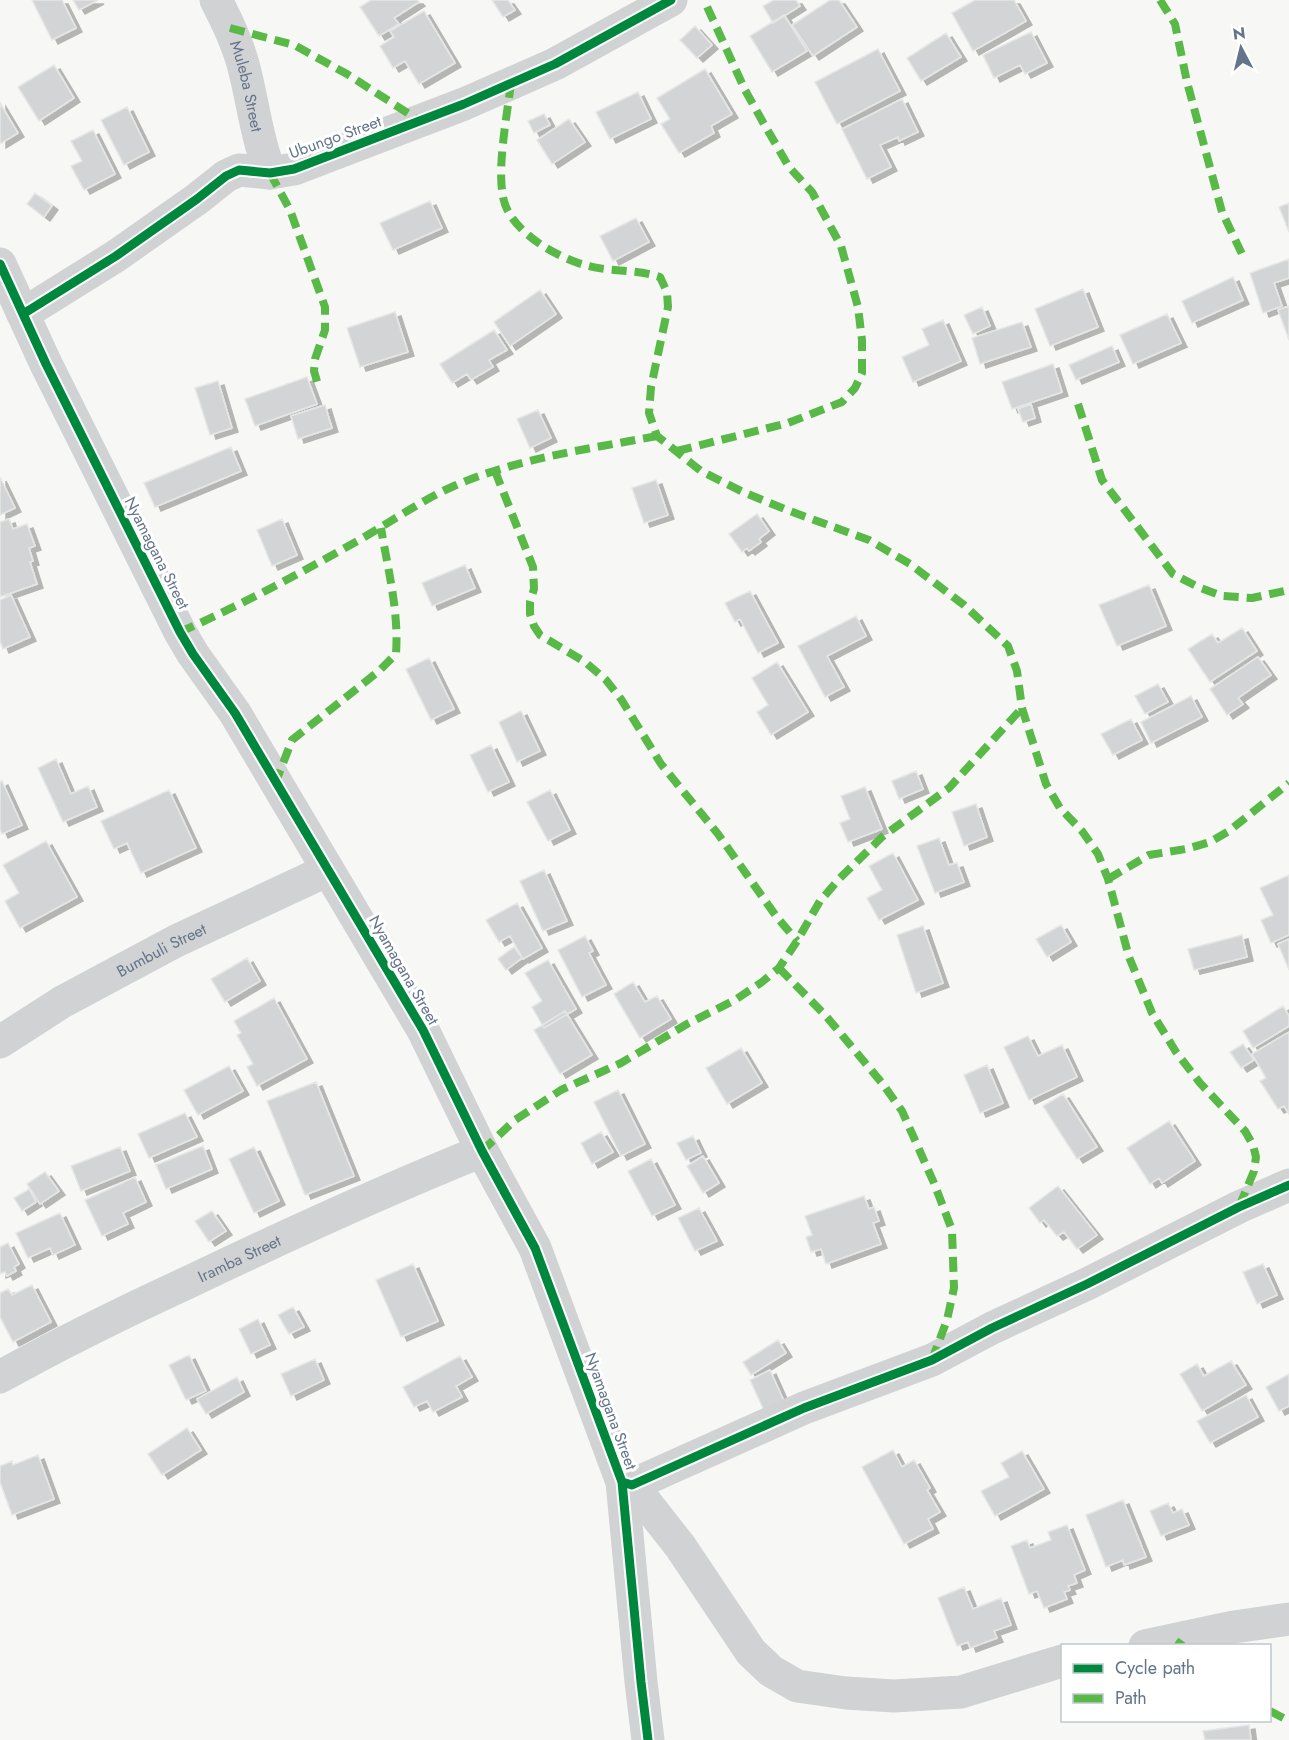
<svg xmlns="http://www.w3.org/2000/svg" width="1289" height="1740" font-family="Jost,sans-serif">
<style>
.building{fill:#d3d4d5;stroke:#e6e6e6;stroke-width:1.5;filter:url(#shadow)}
.lines{fill:none;stroke-linecap:round;stroke-linejoin:round}
.minor{stroke:#d1d2d3;stroke-width:33}
.quiet{stroke:#58b947;stroke-width:8;stroke-dasharray:15 8;stroke-linecap:butt}
.cycleway-casing{stroke:#fff;stroke-width:13}
.cycleway{stroke:#00873e;stroke-width:9}
.labels{text-anchor:middle;dominant-baseline:central;stroke-width:6;stroke-linejoin:round;paint-order:stroke}
.street-label{font-size:16px;fill:#647489;stroke:#fff}
</style>
<defs>
<filter id="shadow"><feDropShadow dx="6" dy="4" stdDeviation="0" flood-color="#0004"/></filter>
</defs>
<rect width="100%" height="100%" fill="#f7f7f6"/>
<path class="building" d="M32,0H62L76,28L52,40Z
M73,0H98L79,10Z
M371,0H417L419,2L394,18L399,24L379,36L360,7Z
M492,0H508L515,10L503,17Z
M774,0H796L800,6L773,23L763,6Z
M830,0H839L857,27L813,56L792,25Z
M975,0H1014L1026,21L973,51L952,13Z
M424,11L455,63L419,84L405,61L393,68L380,46L394,37L390,31Z
M784,15L807,51L772,72L750,36Z
M695,26L712,45L697,58L680,40Z
M1031,32L1047,63L1025,74L1020,65L994,78L983,55Z
M946,33L961,57L921,81L907,58Z
M878,49L900,91L837,124L815,82Z
M54,65L74,98L39,121L18,87Z
M705,69L732,114L711,126L714,133L679,153L661,124L670,119L657,98Z
M638,92L651,119L610,139L596,112Z
M902,99L918,132L899,141L898,137L880,145L891,167L867,179L842,129Z
M0,103L18,133L0,144Z
M127,107L149,152L124,165L101,120Z
M544,114L550,125L534,133L528,121Z
M569,119L585,142L552,164L537,140Z
M93,130L115,174L84,190L71,166L82,161L71,141Z
M35,193L52,206L44,217L27,204Z
M430,201L442,228L393,250L380,223Z
M1289,203V232L1279,207Z
M636,218L649,242L613,261L600,236Z
M1289,259V278L1274,283L1282,306L1263,313L1250,273Z
M1233,277L1243,300L1192,323L1182,301Z
M1083,289L1098,327L1050,346L1035,309Z
M540,290L556,314L510,346L494,322Z
M1289,306V340L1278,310Z
M982,307L990,326L973,334L964,315Z
M395,312L408,352L360,367L347,328Z
M1167,314L1181,343L1133,364L1120,335Z
M943,320L961,361L913,382L902,357L929,345L922,329Z
M1022,322L1031,347L980,364L972,338Z
M494,330L507,350L489,360L493,367L471,380L467,374L452,383L440,364Z
M1112,346L1119,362L1076,380L1069,365Z
M1053,364L1062,392L1012,409L1002,382Z
M307,377L317,404L255,426L245,399Z
M218,381L232,428L210,435L195,388Z
M1031,404L1035,418L1023,422L1018,409Z
M325,405L332,428L298,439L291,416Z
M538,410L551,438L530,448L517,419Z
M231,447L241,471L155,507L144,483Z
M0,477L15,508L0,515Z
M656,480L668,515L644,523L632,488Z
M757,514L769,531L759,539L761,542L749,551L747,548L742,552L729,534Z
M9,519L13,529L27,524L35,546L29,548L33,561L30,562L37,584L0,597V522Z
M282,519L297,555L272,566L257,530Z
M465,565L475,588L432,606L422,583Z
M1149,585L1166,626L1117,646L1099,605Z
M750,591L778,643L758,653L740,619L735,622L725,603Z
M11,595L30,637L3,649L0,641V600Z
M856,616L866,636L827,656L844,687L825,697L798,646Z
M1242,628L1257,651L1210,682L1188,649L1212,634L1218,643Z
M1258,657L1271,675L1238,698L1243,704L1227,715L1210,689Z
M429,658L454,709L431,720L406,669Z
M777,662L808,712L771,735L757,712L768,705L752,678Z
M1158,684L1168,702L1145,714L1135,696Z
M1191,696L1202,717L1151,743L1141,722Z
M521,711L540,751L517,762L499,722Z
M1131,719L1142,740L1113,755L1101,734Z
M491,745L509,782L488,792L470,755Z
M56,759L71,794L88,786L97,807L63,822L38,768Z
M916,771L923,789L899,799L892,781Z
M2,781L22,825L2,834L0,829V782Z
M865,787L882,829L848,842L840,823L850,819L841,796Z
M169,790L196,848L141,873L127,843L114,849L101,821Z
M550,790L570,830L548,841L527,802Z
M976,804L987,837L964,846L952,812Z
M939,838L949,865L957,863L964,882L935,893L917,846Z
M46,841L77,897L20,928L5,901L19,893L3,865Z
M893,853L918,900L879,920L867,898L882,890L869,866Z
M544,870L567,921L543,931L520,881Z
M1289,875V935L1271,943L1261,920L1273,915L1260,888Z
M517,903L542,948L523,959L510,936L499,942L486,920Z
M1061,925L1071,942L1047,957L1036,939Z
M923,926L943,983L916,993L897,935Z
M1242,935L1247,957L1194,970L1188,949Z
M585,936L593,951L589,953L606,985L582,997L558,950Z
M1289,939V970L1278,944Z
M514,947L522,958L506,970L498,959Z
M247,958L260,981L225,1002L211,979Z
M548,960L576,1009L544,1028L532,1007L542,1001L525,973Z
M633,982L645,1002L657,996L671,1019L640,1038L614,994Z
M274,998L307,1059L257,1086L247,1067L253,1064L237,1035L241,1033L234,1021Z
M1283,1006L1289,1016V1026L1253,1048L1243,1031Z
M565,1011L592,1055L560,1074L534,1030Z
M1289,1032V1114L1284,1106L1278,1109L1260,1081L1266,1078L1252,1054Z
M1028,1036L1038,1056L1062,1045L1077,1077L1029,1100L1004,1047Z
M1243,1044L1254,1060L1241,1068L1230,1052Z
M741,1048L762,1083L727,1104L706,1068Z
M987,1065L1003,1103L980,1113L964,1075Z
M229,1066L243,1091L198,1115L184,1090Z
M316,1082L354,1176L305,1195L267,1101Z
M618,1090L645,1144L621,1156L594,1102Z
M1063,1094L1097,1147L1077,1159L1043,1106Z
M185,1113L197,1137L149,1158L138,1134Z
M1169,1121L1195,1161L1162,1183L1159,1178L1150,1184L1127,1148Z
M601,1132L613,1152L592,1164L581,1143Z
M693,1136L701,1153L686,1160L677,1143Z
M203,1146L212,1169L166,1189L156,1165Z
M120,1147L130,1171L81,1191L71,1166Z
M254,1147L279,1201L254,1213L229,1159Z
M703,1156L719,1183L703,1193L687,1166Z
M651,1159L675,1205L652,1216L628,1171Z
M45,1172L59,1191L40,1204L27,1184Z
M135,1177L146,1202L123,1213L128,1224L102,1236L85,1200Z
M1058,1186L1097,1235L1077,1249L1064,1232L1057,1236L1044,1220L1040,1223L1029,1208Z
M29,1189L36,1202L22,1211L14,1198Z
M864,1196L869,1209L874,1207L879,1221L873,1223L881,1244L826,1264L821,1249L811,1252L806,1237L812,1235L805,1216Z
M699,1208L717,1241L695,1251L678,1218Z
M212,1211L226,1231L209,1242L195,1221Z
M60,1213L75,1245L53,1255L50,1248L28,1258L16,1233Z
M8,1243L19,1264L14,1267L16,1271L7,1276L5,1272L0,1274V1247Z
M413,1264L438,1321L401,1337L376,1280Z
M1263,1264L1277,1295L1257,1304L1243,1272Z
M32,1285L51,1322L13,1342L0,1317V1293L8,1289L12,1295Z
M293,1307L304,1327L289,1334L278,1315Z
M258,1319L270,1345L251,1354L239,1329Z
M778,1340L786,1353L751,1375L743,1362Z
M189,1355L206,1391L186,1400L169,1365Z
M460,1356L472,1377L456,1386L462,1397L433,1412L427,1401L414,1407L403,1387Z
M315,1359L324,1380L291,1396L281,1374Z
M1231,1361L1246,1385L1202,1411L1180,1374L1197,1364L1204,1376Z
M770,1370L787,1408L767,1417L750,1380Z
M1289,1374V1406L1279,1411L1266,1387Z
M237,1377L244,1392L206,1414L197,1399Z
M1246,1395L1258,1417L1210,1443L1197,1421Z
M187,1428L201,1450L162,1475L148,1454Z
M893,1450L902,1467L914,1460L930,1488L927,1490L940,1512L928,1519L933,1529L904,1544L862,1467Z
M1022,1451L1044,1489L995,1516L981,1491L1009,1477L1001,1463Z
M38,1455L54,1499L12,1515L0,1482V1466L12,1461L13,1465Z
M1123,1500L1146,1557L1124,1565L1123,1560L1106,1567L1086,1515Z
M1168,1503L1173,1513L1182,1509L1189,1525L1161,1536L1150,1511Z
M1067,1525L1085,1570L1074,1575L1077,1583L1068,1586L1070,1590L1064,1592L1067,1599L1044,1608L1037,1591L1029,1594L1011,1546L1027,1540L1030,1548L1051,1540L1048,1532Z
M964,1587L973,1609L1001,1598L1011,1625L994,1631L997,1638L970,1648L968,1642L957,1646L938,1598Z
M1249,1725L1251,1740H1205L1203,1731Z"/>
<g class="lines">
<g class="minor">
<path id="s1" d="M216,0C227,21 237,42 243,64C253,101 256,136 270,173"/>
<path d="M0,264L46,364L180,632L193,654L235,713L423,1030L482,1151L535,1248L622,1482L641,1682L648,1740"/>
<path d="M23,314L116,256L197,199L226,176L239,170L270,173L294,169L464,104L555,64L671,0"/>
<path id="s2" d="M0,1042L62,1002L176,941L328,870"/>
<path id="s3" d="M0,1377C62,1342 126,1311 191,1281C287,1235 383,1191 482,1151"/>
<path d="M622,1482L632,1485L804,1408L932,1360L992,1328L1087,1284L1239,1207L1289,1185"/>
<path d="M632,1485L680,1546L751,1652L771,1671L797,1686L846,1693L894,1696L961,1692L1062,1661"/>
<path d="M1145,1646L1234,1627L1289,1619"/>
</g>
<path class="quiet" d="M1160,0L1175,24L1187,82L1222,212L1242,254
M230,28L294,45L347,74L420,121
M511,83C507,116 497,166 503,197C509,231 557,258 588,266C612,272 636,269 660,277L667,292L668,307L651,387L649,413L657,436L701,471L743,492L787,510L869,540L910,564L964,605L1008,646L1017,671L1022,708L1046,784L1060,808L1082,831L1098,854L1108,879L1129,957L1152,1013L1176,1052L1200,1083L1245,1131L1253,1145L1256,1157L1254,1171L1239,1207
M270,173L290,210L325,307V330L315,359L314,371L318,385
M1078,404L1102,480L1173,574L1198,587L1222,596L1252,598L1289,590
M677,451L788,423L842,402L855,388L862,373V340L858,307L841,246L812,192L789,167L764,124L745,90L704,0
M495,471L533,567L534,589L530,602V614L534,626L540,635L585,662L606,680L621,699L661,764L718,834L776,916L797,941
M180,632C241,605 301,573 359,540C391,522 420,501 454,486C518,458 589,449 657,436
M275,784L292,740L379,671L396,654C399,611 388,570 381,528
M1108,879L1149,855L1186,849L1210,842L1229,831L1289,783
M779,968L826,1016L882,1083L902,1111L934,1183L952,1230L954,1288L947,1320L932,1360
M482,1151L515,1120L561,1090L621,1063L687,1024L735,1000L762,982L779,968L797,941L820,901L840,878L882,837L949,788L1022,708
M1176,1641L1183,1646
M1270,1711L1289,1721"/>
<defs>
<path id="cycleway" d="M0,264L46,364L180,632L193,654L235,713L423,1030L482,1151L535,1248L622,1482L641,1682L648,1740
M23,314L116,256L197,199L226,176L239,170L270,173L294,169L464,104L555,64L671,0
M622,1482L632,1485L804,1408L932,1360L992,1328L1087,1284L1239,1207L1289,1185"/>
</defs>
<use href="#cycleway" class="cycleway-casing"/>
<use href="#cycleway" class="cycleway"/>
</g>
<g class="labels">
<g class="street-label">
<text stroke="none"><textPath href="#s1" startOffset="92">Muleba Street</textPath></text>
<text transform="translate(335 137) rotate(-20)">Ubungo Street</text>
<text transform="translate(157 553) rotate(63)">Nyamagana Street</text>
<text stroke="none"><textPath href="#s2" startOffset="186">Bumbuli Street</textPath></text>
<text transform="translate(404 970) rotate(60)">Nyamagana Street</text>
<text stroke="none"><textPath href="#s3" startOffset="267">Iramba Street</textPath></text>
<text transform="translate(611 1411) rotate(70)">Nyamagana Street</text>
</g>
</g>
<rect x="1061" y="1644" width="210" height="78" fill="#ffffff" stroke="#c1c7d0" stroke-width="1.5"/>
<rect x="1073" y="1664" width="30" height="9" fill="#00873e" stroke="#c1c7d0" stroke-width="1.5"/>
<text x="1115" y="1674" font-size="18" fill="#647489">Cycle path</text>
<rect x="1073" y="1694" width="30" height="9" fill="#58b947" stroke="#c1c7d0" stroke-width="1.5"/>
<text x="1115" y="1704" font-size="18" fill="#647489">Path</text>
<g transform="translate(1241 48) rotate(353)" stroke="#ffffff" stroke-width="4.5" paint-order="stroke">
<path d="M0-4.5L10 22L0 15L-10 22Z" fill="#647489"/>
<text y="-9" font-size="16" font-weight="bold" text-anchor="middle" fill="#647489">N</text>
</g>
</svg>
